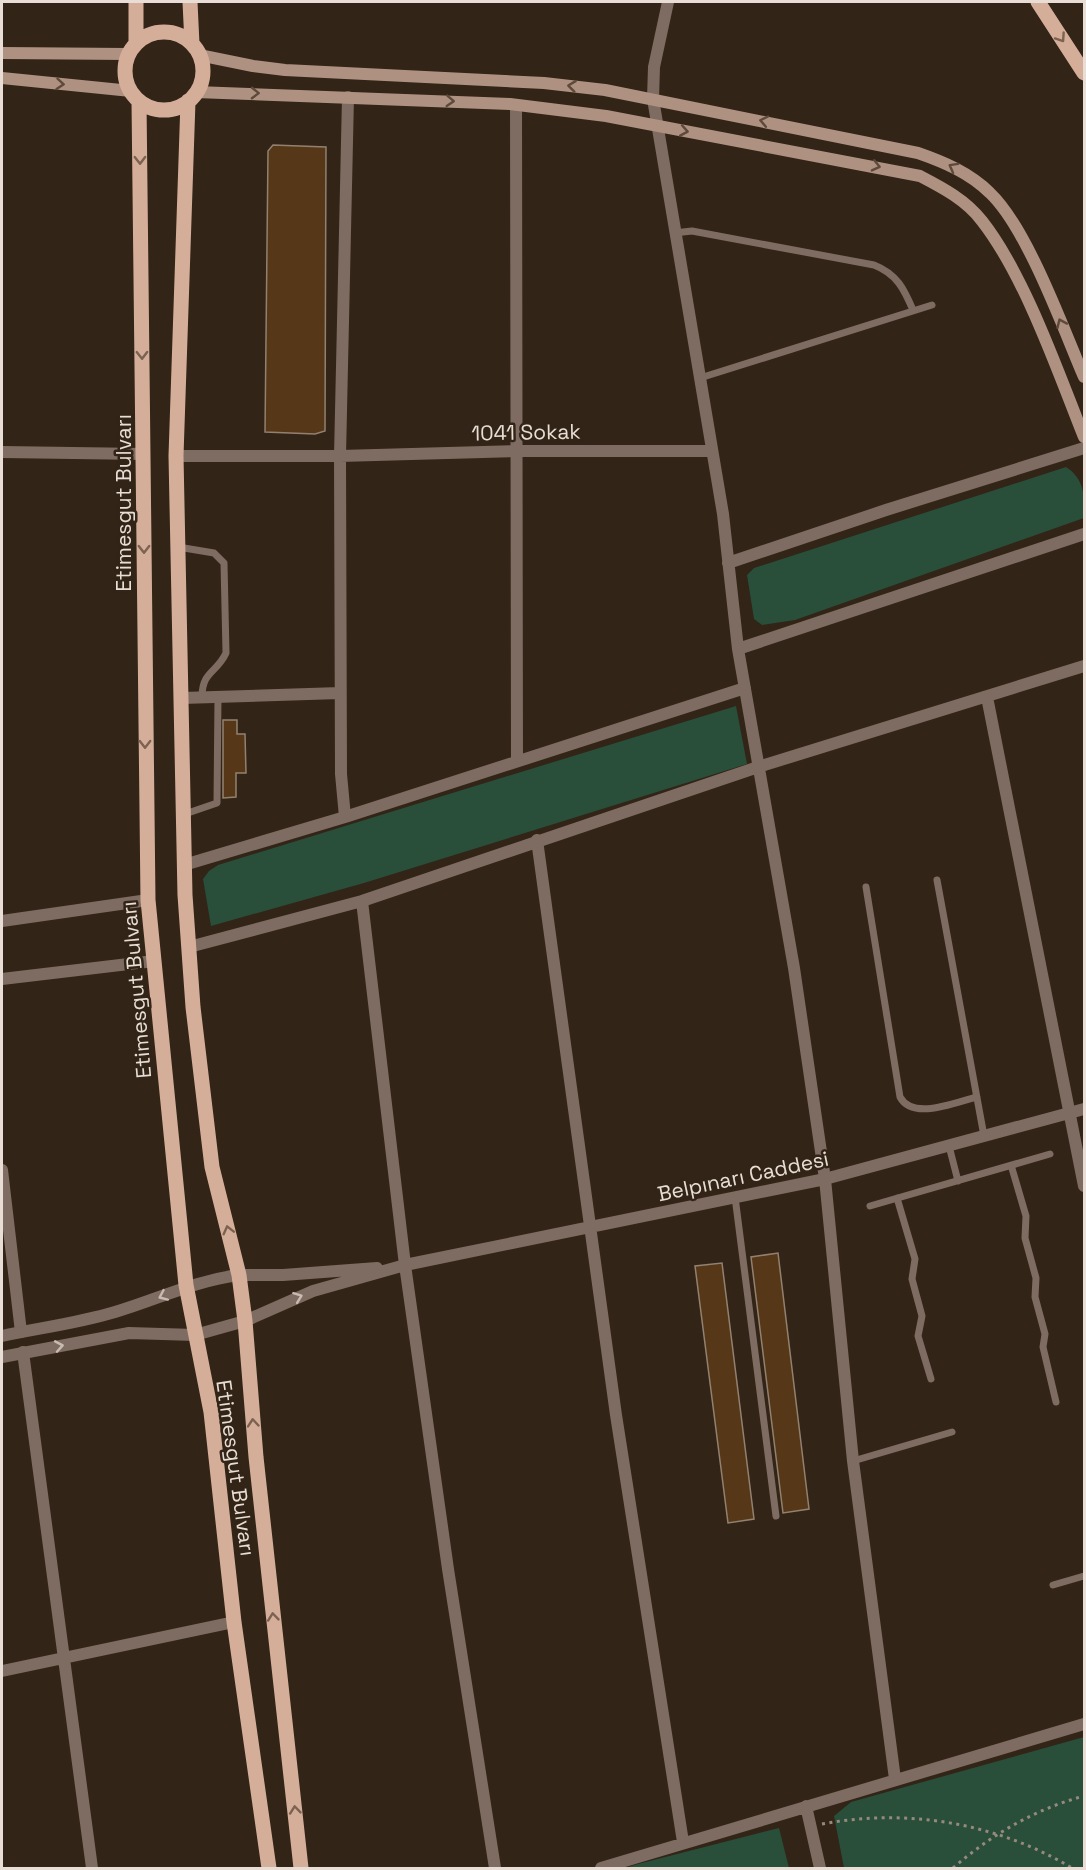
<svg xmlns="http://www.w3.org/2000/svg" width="1086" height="1870" font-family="'Space Grotesk',sans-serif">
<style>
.green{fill:#294e3a}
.building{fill:#563818;stroke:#928170;stroke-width:1.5}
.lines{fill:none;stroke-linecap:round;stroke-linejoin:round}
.path{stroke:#968a7f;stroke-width:3;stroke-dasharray:3 4.5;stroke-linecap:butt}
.service{stroke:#7e6b61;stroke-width:7}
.minor{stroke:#7e6b61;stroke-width:12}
.tertiary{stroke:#7e6b61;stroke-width:12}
.secondary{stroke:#af9181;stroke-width:12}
.primary{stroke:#d5ae9a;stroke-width:15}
.oneway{stroke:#7b6251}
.oneway2{stroke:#5e4a3b}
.oneway3{stroke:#c8bcb2}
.labels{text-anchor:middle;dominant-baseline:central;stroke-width:5;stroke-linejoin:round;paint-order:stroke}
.street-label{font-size:21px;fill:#e8ded5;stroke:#322416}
</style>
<rect width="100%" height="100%" fill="#322416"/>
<path class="green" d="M1066,467C1085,479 1085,498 1084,518L795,620L762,625L754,619L747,575L754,568Z
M736,706L747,764L364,883L211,926L203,879L209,871L218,865Z
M1084,1737V1868H844L834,1816L851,1802Z
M779,1828L789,1868H625L638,1864Z"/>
<path class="building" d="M273,145L326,147L325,431L315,434L265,432L268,151Z
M223,720H237V734H245L246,773H236V797L223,798Z
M778,1253L809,1509L783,1513L751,1257Z
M722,1263L754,1519L728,1523L695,1266Z"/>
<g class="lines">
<path class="path" d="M822,1824C908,1808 997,1823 1072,1868
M953,1868C991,1835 1035,1809 1084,1796"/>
<path class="service" d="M674,233L692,231L874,265C897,274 904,289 913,310
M700,378L932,305
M178,547L214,553L224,563L226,653C217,673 202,671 202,697
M182,815L217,803L218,697
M937,880L984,1136
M866,887L900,1097C913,1121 956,1102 977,1097
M949,1146L958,1181
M1011,1165L1026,1216L1025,1238L1036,1278L1035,1297L1045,1334L1043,1347L1056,1402
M735,1197L776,1516
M897,1198L915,1259L912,1279L922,1316L918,1336L931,1379
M870,1206L1050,1154
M853,1461L952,1432
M1053,1585L1084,1576"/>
<path class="minor" d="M668,2L654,67L653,99L723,514L738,649
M516,105L517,761
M2,452L144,454
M176,456H340L517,451H712
M728,563L886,510L1084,448
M987,697L1084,1186
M182,698L340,693
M345,817L341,774L340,456L348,97
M537,840L616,1415L683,1842
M184,865L345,817L745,688
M362,901L405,1265L448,1569L495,1868
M2,921L148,900
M189,947L362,901L758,767L1084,666
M2,979L154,961
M2,1170L21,1332
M239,1275H283L377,1268
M245,1321L313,1291L405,1265L825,1179L1084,1109
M23,1352L92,1868
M2,1671L234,1622
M895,1779L853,1461L825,1179L794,968L738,649L1084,534
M806,1806L820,1868
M601,1868L1084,1724"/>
<path class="tertiary" d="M2,1336C39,1328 79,1323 115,1312C159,1299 193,1281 239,1275
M2,1357L129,1333L195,1335L245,1321"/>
<path class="secondary" d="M2,53L128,54
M199,55L253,66L285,70L544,83L605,90L918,153C944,162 970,173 990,193C1027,228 1063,328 1084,377
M2,78L131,91
M196,92L510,104L606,116L920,176C943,188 966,200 982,221C1025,276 1058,372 1084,437"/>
<path class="primary" d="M136,2V44
M190,2L192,44
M1038,2L1084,73
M125 71a39 39 0 1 1 78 0a39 39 0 1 1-78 0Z
M139,101L148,900L186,1285L211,1412L234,1622L269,1868
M188,101L176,456L185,895L193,1007L212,1167L239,1275L245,1321L256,1457L301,1868"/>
</g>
<defs><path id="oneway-chevron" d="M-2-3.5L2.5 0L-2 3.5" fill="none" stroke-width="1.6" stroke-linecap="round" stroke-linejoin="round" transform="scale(1.5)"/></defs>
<g class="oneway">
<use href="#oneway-chevron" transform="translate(1061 38) rotate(56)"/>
<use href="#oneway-chevron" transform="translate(140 160) rotate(89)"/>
<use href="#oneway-chevron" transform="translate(142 355) rotate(89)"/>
<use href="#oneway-chevron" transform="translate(144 549) rotate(90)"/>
<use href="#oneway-chevron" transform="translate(145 744) rotate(90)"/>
<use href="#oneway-chevron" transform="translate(228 1230) rotate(-104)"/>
<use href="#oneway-chevron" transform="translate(253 1423) rotate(-95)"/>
<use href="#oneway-chevron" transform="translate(273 1617) rotate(-96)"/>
<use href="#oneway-chevron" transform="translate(295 1810) rotate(-96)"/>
</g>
<g class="oneway2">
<use href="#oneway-chevron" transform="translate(60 84) rotate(5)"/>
<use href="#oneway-chevron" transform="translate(572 86) rotate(-173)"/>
<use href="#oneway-chevron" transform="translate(255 93) rotate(1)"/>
<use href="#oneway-chevron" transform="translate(450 101) rotate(3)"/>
<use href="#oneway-chevron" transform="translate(764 121) rotate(-168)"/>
<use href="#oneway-chevron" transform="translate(684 131) rotate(10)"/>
<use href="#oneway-chevron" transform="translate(876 166) rotate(13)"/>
<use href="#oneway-chevron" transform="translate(953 167) rotate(-151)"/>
<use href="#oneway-chevron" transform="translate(1061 323) rotate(-114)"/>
</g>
<g class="oneway3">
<use href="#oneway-chevron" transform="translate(163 1296) rotate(156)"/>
<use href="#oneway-chevron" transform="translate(298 1297) rotate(-21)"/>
<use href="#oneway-chevron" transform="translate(59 1346) rotate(-10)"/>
</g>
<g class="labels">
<g class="street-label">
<text transform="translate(526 432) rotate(-1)">1041 Sokak</text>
<text transform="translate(123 503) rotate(-90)">Etimesgut Bulvarı</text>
<text transform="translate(136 990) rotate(-95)">Etimesgut Bulvarı</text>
<text transform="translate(743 1176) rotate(-12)">Belpınarı Caddesi</text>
<text transform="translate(236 1468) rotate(82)">Etimesgut Bulvarı</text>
</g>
</g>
<rect width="1086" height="1870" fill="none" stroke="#e8ded5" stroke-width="6"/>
</svg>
